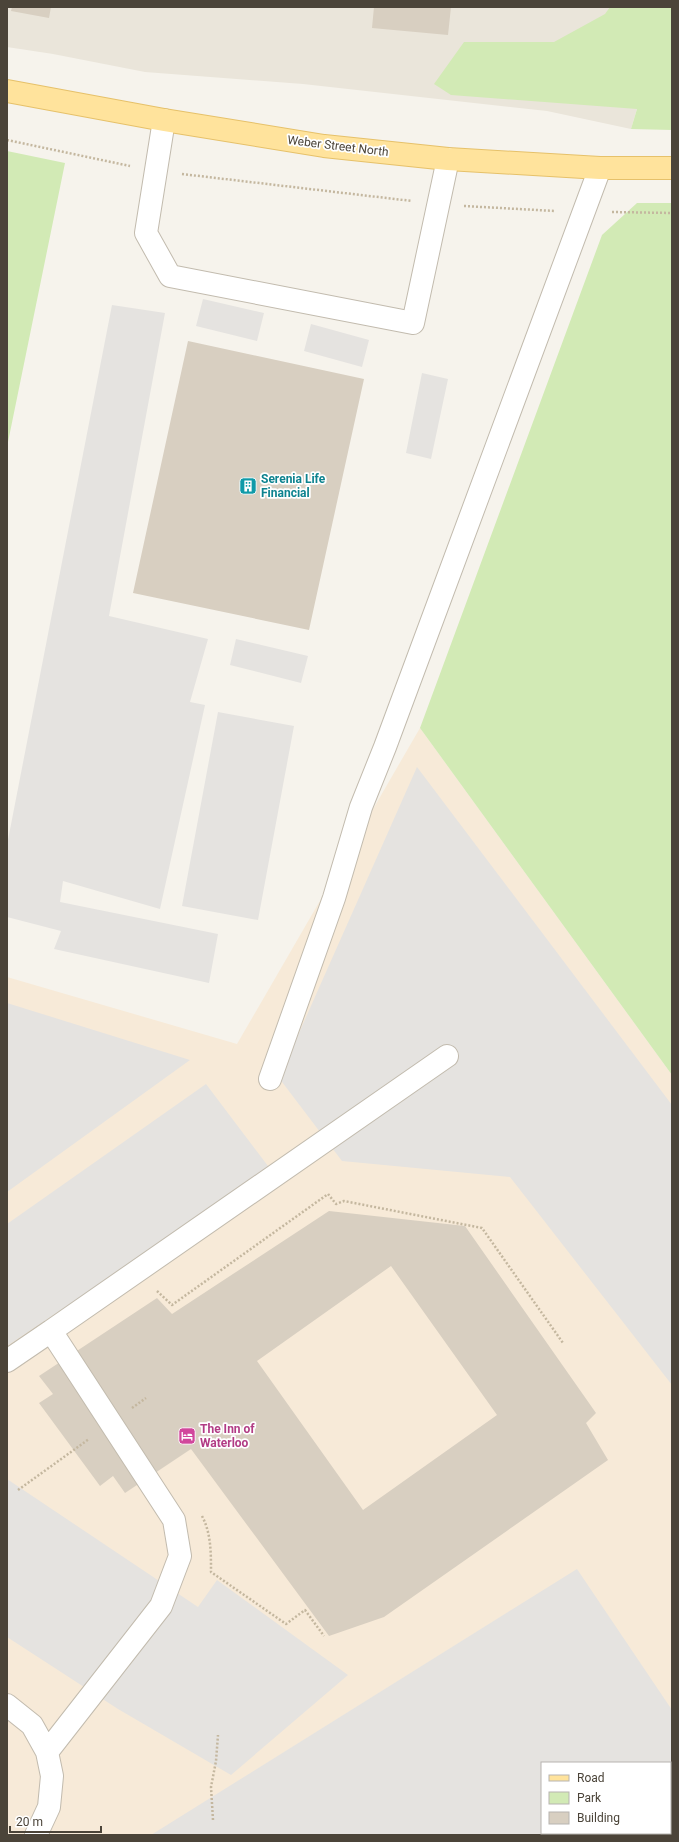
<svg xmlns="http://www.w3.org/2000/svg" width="679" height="1842" font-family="Roboto,sans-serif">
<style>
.residential{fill:#eae5da}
.commercial{fill:#f7ead8}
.green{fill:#d2eab5}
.parking{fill:#e5e3e0}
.building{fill:#d8cfc1;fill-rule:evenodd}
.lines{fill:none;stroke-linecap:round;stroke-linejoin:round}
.minor-casing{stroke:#c2bbae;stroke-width:24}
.major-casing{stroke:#e6c16a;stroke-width:24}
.path{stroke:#c4b79f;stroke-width:2.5;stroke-dasharray:2 2;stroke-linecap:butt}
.minor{stroke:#fff;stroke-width:22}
.major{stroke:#ffe39c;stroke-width:22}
.labels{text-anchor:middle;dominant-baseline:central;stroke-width:3.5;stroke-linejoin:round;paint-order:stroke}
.street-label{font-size:12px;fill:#4b4439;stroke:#fff}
.culture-label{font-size:12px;font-weight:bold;fill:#0d838f;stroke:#fff;text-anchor:start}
.hotel-label{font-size:12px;font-weight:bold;fill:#b23c85;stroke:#fff;text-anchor:start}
</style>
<rect width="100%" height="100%" fill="#f6f3ec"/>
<path class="residential" d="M7,7H667L631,129L547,111L303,84L145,72L53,54L7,47Z"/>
<path class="commercial" d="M420,728L672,1075V1814L670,1815V1763H542V1833H636L632,1835H7V977L237,1044Z"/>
<path class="green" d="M610,7H672V130L631,129L637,109L451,95L434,84L464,42H554L605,14Z
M7,151L65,163L7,447Z
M637,203H672V1075L420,728L602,235Z"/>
<path class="parking" d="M203,299L264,313L257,341L196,326Z
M112,305L165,313L109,616L208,639L190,702L205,705L160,909L63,881L60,902L218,934L209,983L54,949L61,931L7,917V845Z
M311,324L369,340L362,367L304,351Z
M422,373L448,379L431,459L406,453Z
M236,639L308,656L301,683L230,665Z
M218,712L294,726L258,920L182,906Z
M417,767L672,1105V1385L510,1177L342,1161L279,1078Z
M7,1003L190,1060L7,1192Z
M206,1084L271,1170L7,1346V1224Z
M7,1479L198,1607L217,1580L348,1675L231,1775L118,1709L7,1637Z
M577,1569L672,1710V1789L670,1790V1763H542V1833H585L582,1835H151Z"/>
<path class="building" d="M12,7H51L49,18L11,11Z
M374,7H451L448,35L372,28Z
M188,341L364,379L309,630L133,593Z
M329,1211L465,1226L596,1413L586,1423L608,1460L384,1617L329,1636L191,1449L125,1493L113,1476L100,1486L39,1403L53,1394L39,1376L157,1298L172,1314ZM391,1266L497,1415L363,1510L257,1361Z"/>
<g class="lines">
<defs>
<path id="minor" d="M164,120L146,233L170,276L413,323L448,159
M270,1079L334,898L361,807L385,747L600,168
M51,1331L447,1056
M7,1361L51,1331L174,1520L180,1556L161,1606L47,1752
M7,1705L32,1725L47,1752L52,1776L49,1807L36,1835"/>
<path id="major" d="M7,91L164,120L324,146L448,159L600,168H672"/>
</defs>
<use href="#minor" class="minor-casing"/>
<use href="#major" class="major-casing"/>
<path class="path" d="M7,140L130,166
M182,174L412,201
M464,206L555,211
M612,212L672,213
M157,1291L172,1305L328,1194L336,1204L344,1201L482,1228L563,1343
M132,1408L146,1398
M18,1490L89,1439
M202,1516C211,1533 211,1552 211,1572L286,1624L305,1610L324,1636
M213,1820L211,1787L216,1761L218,1735"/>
<use href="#minor" class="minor"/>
<use href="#major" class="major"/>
</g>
<defs>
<symbol id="building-square" viewBox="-11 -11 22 22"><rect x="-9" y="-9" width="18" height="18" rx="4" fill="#0f9aa8" stroke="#fff"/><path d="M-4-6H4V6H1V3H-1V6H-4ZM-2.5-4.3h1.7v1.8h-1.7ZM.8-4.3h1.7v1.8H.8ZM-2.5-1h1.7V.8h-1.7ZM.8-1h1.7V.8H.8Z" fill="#fff"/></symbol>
<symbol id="hotel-square" viewBox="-11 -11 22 22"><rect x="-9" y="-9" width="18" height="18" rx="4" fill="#d1479c" stroke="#fff"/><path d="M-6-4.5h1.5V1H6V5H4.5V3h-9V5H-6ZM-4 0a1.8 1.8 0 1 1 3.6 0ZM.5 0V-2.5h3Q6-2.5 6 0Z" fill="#fff"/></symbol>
</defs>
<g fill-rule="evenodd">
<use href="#building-square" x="238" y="476" width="20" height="20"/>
<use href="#hotel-square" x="177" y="1426" width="20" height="20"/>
</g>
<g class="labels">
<g class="street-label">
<text transform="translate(338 146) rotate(7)">Weber Street North</text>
</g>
<g class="culture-label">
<text x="261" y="479">Serenia Life<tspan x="261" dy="14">Financial</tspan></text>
</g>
<g class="hotel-label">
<text x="200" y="1429">The Inn of<tspan x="200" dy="14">Waterloo</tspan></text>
</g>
</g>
<rect width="679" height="1842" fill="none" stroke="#4b4439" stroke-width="16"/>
<rect x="541" y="1762" width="130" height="72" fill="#ffffff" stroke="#b7b4b0"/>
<rect x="549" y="1775" width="20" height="6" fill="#ffe39c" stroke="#b7b4b0"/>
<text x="577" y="1782" font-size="12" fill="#4b4439">Road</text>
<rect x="549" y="1792" width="20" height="12" fill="#d2eab5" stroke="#b7b4b0"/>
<text x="577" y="1802" font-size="12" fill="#4b4439">Park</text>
<rect x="549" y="1812" width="20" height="12" fill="#d8cfc1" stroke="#b7b4b0"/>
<text x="577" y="1822" font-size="12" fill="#4b4439">Building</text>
<path d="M10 1826v6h91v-6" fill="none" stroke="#4b4439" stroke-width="2"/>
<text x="16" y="1826" font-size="12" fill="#4b4439" stroke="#ffffff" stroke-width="3" paint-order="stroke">20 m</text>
</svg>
